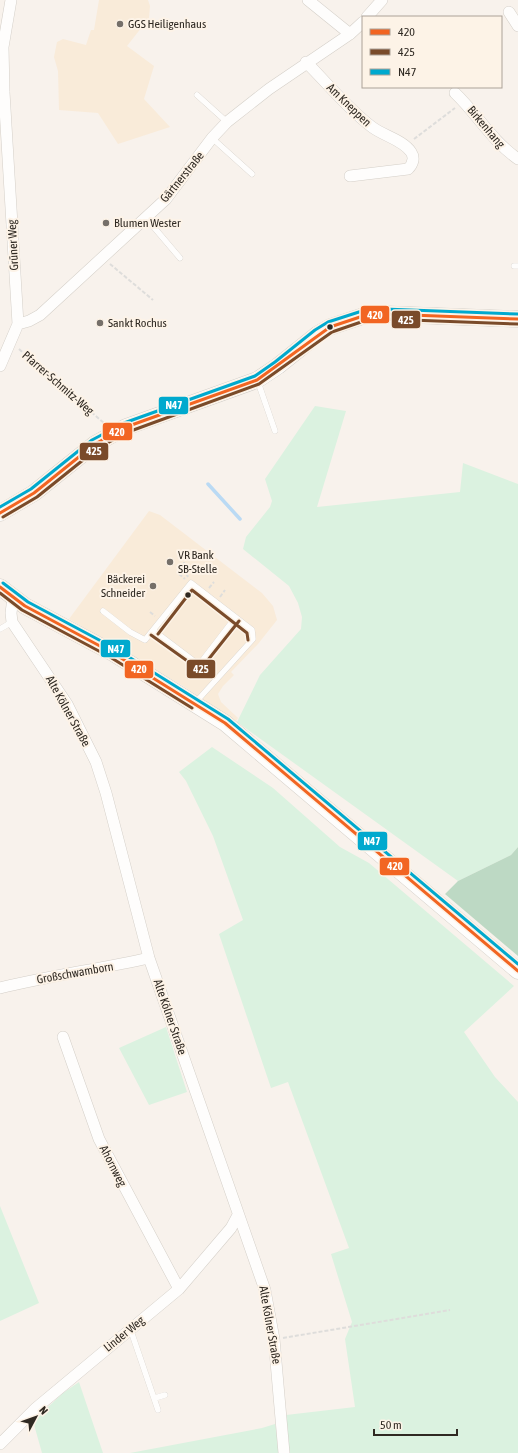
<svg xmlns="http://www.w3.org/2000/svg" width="518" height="1453" font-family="'Asap Condensed',sans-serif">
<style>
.built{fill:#f9ebd9}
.green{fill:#dbf2e0}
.forest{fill:#bdd9c4}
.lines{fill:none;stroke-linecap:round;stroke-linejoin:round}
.stream{stroke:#badaf4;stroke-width:3.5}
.lane-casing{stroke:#d4cfc8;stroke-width:6}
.street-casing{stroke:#d4cfc8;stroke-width:12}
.secondary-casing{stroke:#d4cfc8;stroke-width:17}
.path{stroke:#dedddb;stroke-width:2;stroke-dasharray:4 2;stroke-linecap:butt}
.lane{stroke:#fefdfc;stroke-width:5.5}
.street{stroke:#fefdfc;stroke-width:11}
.secondary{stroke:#fefdfc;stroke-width:16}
.bus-1-casing{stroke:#fdf3e7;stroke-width:6}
.bus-2-casing{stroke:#fdf3e7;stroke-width:6}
.bus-3-casing{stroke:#fdf3e7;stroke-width:6}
.bus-1{stroke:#f26522;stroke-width:3}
.bus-2{stroke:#7a4b2a;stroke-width:3}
.bus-3{stroke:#00a9ce;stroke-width:3}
.poi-dot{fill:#756f69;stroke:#fdf3e7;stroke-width:1.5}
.bus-dot{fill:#2f2922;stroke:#fdf3e7;stroke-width:1.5}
.labels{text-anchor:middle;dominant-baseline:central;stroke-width:4;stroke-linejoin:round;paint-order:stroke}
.poi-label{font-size:12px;fill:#2f2922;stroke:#fdf3e7;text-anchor:start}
.street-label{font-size:12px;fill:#2f2922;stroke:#fdf3e7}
.line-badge{stroke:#fdf3e7;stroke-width:1.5}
.badge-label{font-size:11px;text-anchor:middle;font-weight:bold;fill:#fff}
</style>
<rect width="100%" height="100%" fill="#f8f2ec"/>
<path class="built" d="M99,0H148L150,6L149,18L127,46L154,66L144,99L170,127L118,144L98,113L59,110L58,71L54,57L57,42L63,39L86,45L91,30H94Z
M149,511L160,515L262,593L273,606L277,620L258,644L231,672L234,675L223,686L218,694L221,702L238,718L236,721L183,686L69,619Z"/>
<path class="green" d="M315,406L346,411L317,507L460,492L463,463L518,484V847L511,855L458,881L237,722L260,675L301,629L302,617L298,603L289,586L243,549L246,537L270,507L272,501L265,479Z
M212,747L273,788L340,847L369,863L514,986L464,1032L495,1077L518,1102V1453H289L286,1415L355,1407L345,1339L352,1322L331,1254L349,1248L288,1082L271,1088L219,934L243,920L213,836L186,781L179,772Z
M166,1027L187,1092L149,1105L119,1048Z
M0,1206L39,1303L0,1321Z
M79,1382L103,1453H42L33,1421L63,1393Z
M275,1424L281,1453H130L262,1428Z"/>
<path class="forest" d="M518,847V956L445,894L458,881L511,855Z"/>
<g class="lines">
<path class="stream" d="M208,484L240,519"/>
<defs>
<path id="lane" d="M197,95L227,122
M212,138L252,174
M146,218L180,258
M514,266H518
M258,382L275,431
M103,611L130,632L145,640L191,583L252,630L253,639L195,703
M0,629L12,622
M154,631L199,665L235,618
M130,1328L158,1410
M155,1398L165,1395"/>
<path id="street" d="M308,0L350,34
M509,12L518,26
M367,17L382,0
M306,62C328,84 348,109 372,127C384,136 403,140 411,152C415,158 413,164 408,169L350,176
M455,93C478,115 491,140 518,159
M18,324L29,321L40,315L166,199L212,138L227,122L269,89L350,34L363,22
M0,366L18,324L4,92L3,47L11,0
M13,598L11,613L12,622L67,704L96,762L106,793L149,958L265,1290L274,1339L284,1453
M0,988C49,976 100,969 149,958
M63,1037L99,1139L179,1289
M0,1444L36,1408L179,1289L231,1228L238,1215"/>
<path id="secondary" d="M0,513L34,493L95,444L126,427L257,380L278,366L318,334L330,327L363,316L384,314L518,319
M0,587L25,606L113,653L225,723L518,971"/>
</defs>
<use href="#lane" class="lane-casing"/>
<use href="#street" class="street-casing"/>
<use href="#secondary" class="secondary-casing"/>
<path class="path" d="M414,139L455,108
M110,264L153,300
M19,349L105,424
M184,562V569L188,577
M179,568L184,569L189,565
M179,574L185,579
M209,588L214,582
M220,597L225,590
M150,612L155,616
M283,1338L450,1310"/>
<use href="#lane" class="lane"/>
<use href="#street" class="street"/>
<use href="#secondary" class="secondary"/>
<defs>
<path id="bus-1" d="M0,513L34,493L95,444L126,427L257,380L330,327L363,316L384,314L518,319
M0,587L25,606L113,653L225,723L518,971"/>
<path id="bus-2" d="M3,517L37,497L98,448L128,432L259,384L332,332L364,321L384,319L518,324
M0,593L22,610L110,657L192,708
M158,634L192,590L247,633L248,640
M151,635L200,670L239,621"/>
<path id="bus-3" d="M0,507L31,489L92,440L124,423L255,376L275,362L315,330L328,322L362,311L384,309L518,314
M3,583L28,602L116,649L228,719L518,964"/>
</defs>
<use href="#bus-1" class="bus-1-casing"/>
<use href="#bus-2" class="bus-2-casing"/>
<use href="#bus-3" class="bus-3-casing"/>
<use href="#bus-1" class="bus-1"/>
<use href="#bus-2" class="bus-2"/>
<use href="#bus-3" class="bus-3"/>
</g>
<g class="poi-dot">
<circle cx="120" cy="24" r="4"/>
<circle cx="106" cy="223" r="4"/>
<circle cx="100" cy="323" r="4"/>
<circle cx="170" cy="562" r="4"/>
<circle cx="153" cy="586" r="4"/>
</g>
<g class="bus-dot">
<circle cx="330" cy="327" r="3.5"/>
<circle cx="188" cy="595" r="3.5"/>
</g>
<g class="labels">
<g class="poi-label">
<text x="128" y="24">GGS Heiligenhaus</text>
<text x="114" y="223">Blumen Wester</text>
<text x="108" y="323">Sankt Rochus</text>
<text x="178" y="555">VR Bank<tspan x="178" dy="14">SB-Stelle</tspan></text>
<text x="145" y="579" text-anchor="end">Bäckerei<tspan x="145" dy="14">Schneider</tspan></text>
</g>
<g class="street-label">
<text transform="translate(349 105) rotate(44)">Am Kneppen</text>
<text transform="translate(486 127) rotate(50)">Birkenhang</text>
<text transform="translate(182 177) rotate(-51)">Gärtnerstraße</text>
<text transform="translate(13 245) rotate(-93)">Grüner Weg</text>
<text transform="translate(58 383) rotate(41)">Pfarrer-Schmitz-Weg</text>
<text transform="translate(68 711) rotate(61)">Alte Kölner Straße</text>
<text transform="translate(75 973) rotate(-10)">Großschwamborn</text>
<text transform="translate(170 1017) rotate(71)">Alte Kölner Straße</text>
<text transform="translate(113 1166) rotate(63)">Ahornweg</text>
<text transform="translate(270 1325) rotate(80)">Alte Kölner Straße</text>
<text transform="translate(124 1334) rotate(-39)">Linder Weg</text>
</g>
</g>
<g class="line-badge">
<rect x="360" y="305" width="30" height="19" rx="4" fill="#f26522"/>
<rect x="391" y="310" width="30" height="19" rx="4" fill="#7a4b2a"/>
<rect x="158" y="396" width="31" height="19" rx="4" fill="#00a9ce"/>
<rect x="102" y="422" width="31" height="19" rx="4" fill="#f26522"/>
<rect x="79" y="442" width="30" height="19" rx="4" fill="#7a4b2a"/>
<rect x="100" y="639" width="31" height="19" rx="4" fill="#00a9ce"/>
<rect x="186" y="659" width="30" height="20" rx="4" fill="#7a4b2a"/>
<rect x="124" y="660" width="30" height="19" rx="4" fill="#f26522"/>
<rect x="357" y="831" width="31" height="20" rx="4" fill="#00a9ce"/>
<rect x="379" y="857" width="31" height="19" rx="4" fill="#f26522"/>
</g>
<g class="badge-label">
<text x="375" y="319">420</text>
<text x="406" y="324">425</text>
<text x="174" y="409">N47</text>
<text x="117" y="436">420</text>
<text x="94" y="455">425</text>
<text x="116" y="653">N47</text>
<text x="201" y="673">425</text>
<text x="139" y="673">420</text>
<text x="372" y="845">N47</text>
<text x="395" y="870">420</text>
</g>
<rect x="362" y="16" width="140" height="72" fill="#fdf3e7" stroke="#aba298"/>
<rect x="370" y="29" width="20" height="6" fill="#f26522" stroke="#aba298"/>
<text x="398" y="36" font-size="12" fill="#2f2922">420</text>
<rect x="370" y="49" width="20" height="6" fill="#7a4b2a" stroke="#aba298"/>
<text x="398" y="56" font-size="12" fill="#2f2922">425</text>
<rect x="370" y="69" width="20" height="6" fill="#00a9ce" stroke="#aba298"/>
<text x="398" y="76" font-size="12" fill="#2f2922">N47</text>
<g transform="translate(36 1417) rotate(49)" stroke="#fdf3e7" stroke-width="3" paint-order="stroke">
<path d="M0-3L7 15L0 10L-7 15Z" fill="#2f2922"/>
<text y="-6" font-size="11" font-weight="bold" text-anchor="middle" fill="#2f2922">N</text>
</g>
<path d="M374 1429v6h83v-6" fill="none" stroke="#2f2922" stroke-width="2"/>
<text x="380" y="1429" font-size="12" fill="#2f2922" stroke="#fdf3e7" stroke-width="3" paint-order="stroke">50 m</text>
</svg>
